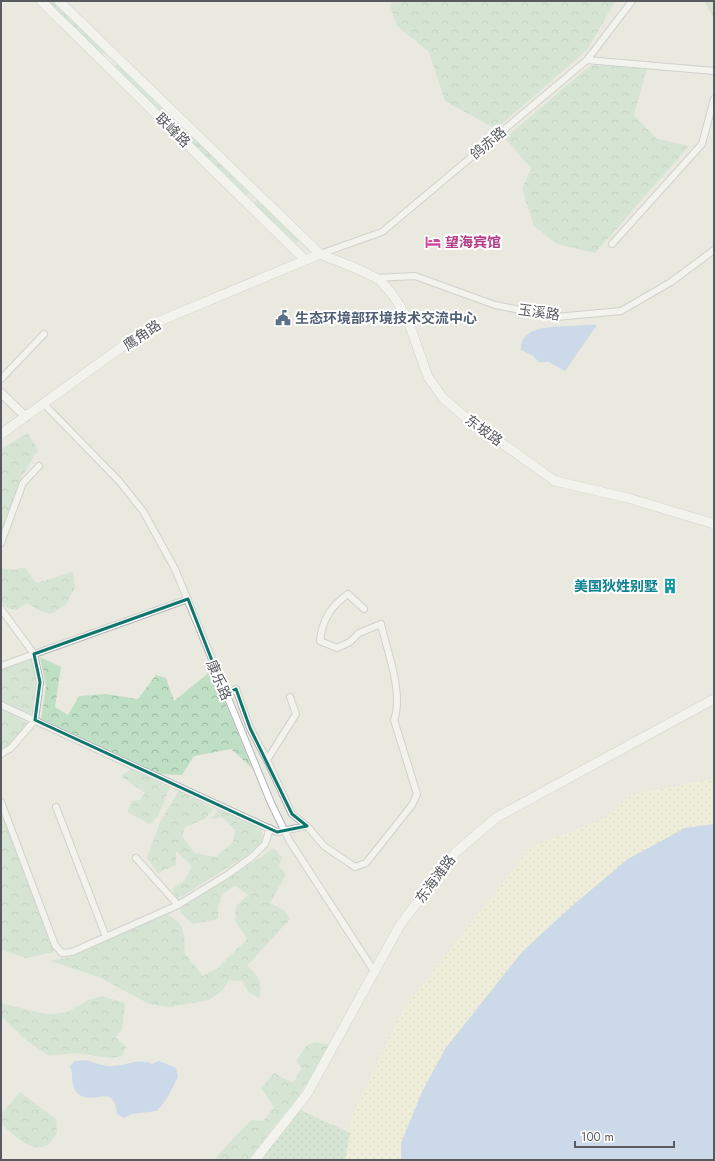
<svg xmlns="http://www.w3.org/2000/svg" width="715" height="1161" font-family="Jost,'Noto Sans SC',sans-serif">
<style>
.grass{fill:url(#grass-tufts)}
.forest{fill:url(#forest-crowns)}
.sand{fill:url(#sand-dots)}
.park{fill:url(#park-dots)}
.water{fill:#a6c5f4}
.lines{fill:none;stroke-linecap:round;stroke-linejoin:round}
.minor-casing{stroke:#b3b4b9;stroke-width:8}
.tertiary-casing{stroke:#b3b4b9;stroke-width:10}
.secondary-casing{stroke:#b6b7bd;stroke-width:10}
.minor{stroke:#fff;stroke-width:6}
.tertiary{stroke:#fff;stroke-width:8}
.secondary{stroke:#fff;stroke-width:9}
.marked{fill:none;stroke:#0f766e;stroke-width:3;stroke-linejoin:round}
.labels{text-anchor:middle;dominant-baseline:central;stroke-width:4;stroke-linejoin:round;paint-order:stroke}
.street-label{font-size:14px;fill:#595a5f;stroke:#fff}
.hotel-label{font-size:14px;font-weight:bold;fill:#b23c85;stroke:#fff;text-anchor:start}
.service-label{font-size:14px;font-weight:bold;fill:#4e5e75;stroke:#fff;text-anchor:start}
.culture-label{font-size:14px;font-weight:bold;fill:#0d838f;stroke:#fff;text-anchor:end}
</style>
<defs>
<pattern id="grass-tufts" width="24" height="20" patternUnits="userSpaceOnUse"><rect width="24" height="20" fill="#bfdfc4"/><path d="M3 7l-1-3M5 7V3M7 7l1-3M15 17l-1-3M17 17v-4M19 17l1-3" fill="none" stroke="#9eb8a2"/></pattern>
<pattern id="forest-crowns" width="20" height="18" patternUnits="userSpaceOnUse"><rect width="20" height="18" fill="#bfdfc4"/><path d="M2 6a3 3 0 1 1 6 0M12 15a3 3 0 1 1 6 0" fill="none" stroke="#9eb8a2"/></pattern>
<pattern id="sand-dots" width="8" height="8" patternUnits="userSpaceOnUse"><rect width="8" height="8" fill="#f4f2d0"/><path d="M2 2h.1M6 6h.1" fill="none" stroke="#d3d2b5" stroke-width="1.8" stroke-linecap="round"/></pattern>
<pattern id="park-dots" width="8" height="8" patternUnits="userSpaceOnUse"><rect width="8" height="8" fill="#bfdfc4"/><path d="M2 2h.1M6 6h.1" fill="none" stroke="#9eb8a2" stroke-width="1.8" stroke-linecap="round"/></pattern>
</defs>
<rect width="100%" height="100%" fill="#eae9e0"/>
<path class="grass" d="M45,1H52L105,52L101,56Z
M117,64L175,121L172,124L114,67Z
M190,134L249,193L246,196L186,138Z
M258,199L300,240L296,243L253,203Z"/>
<path class="forest" d="M393,1H617L613,5L587,50L496,129L445,101L429,52L397,26L390,6Z
M705,1H714V20Z
M591,65L647,68L634,115L657,139L689,146L595,253L557,244L534,226L522,189L531,168L505,138Z
M28,433L38,450L21,478L1,537V449Z
M25,567L36,583L73,572L75,588L66,604L51,614L40,611L27,603L16,610L7,608L1,601V568L14,570Z
M40,657L61,667L55,707L68,715L79,696L106,694L138,699L156,675L166,678L174,701L212,670L252,768L231,749L194,756L182,775L160,774L41,719L46,686Z
M33,658L36,679L31,714L1,701V670Z
M1,709L27,723L7,748L1,751Z
M131,769L170,788L158,816L150,824L127,812L132,801L140,800L145,793L121,776Z
M179,790L213,809L205,819L185,827L182,836L195,853L216,857L233,842L235,830L222,817L211,819L219,809L261,828L263,840L249,854L178,899L172,889L183,882L192,866L176,851V865L158,873L147,858L160,822Z
M1,809L54,952L26,958L1,950Z
M274,848L282,857L279,866L286,875L270,903L284,910L290,919L247,966C259,975 263,982 259,998L248,992L243,981L229,980L222,991L209,1000L170,1007L149,1004L99,977L50,961L73,956L164,914C184,920 186,934 184,952L203,976L218,968L247,939L235,920L236,906L248,895L235,886L222,894L218,908V919L193,924L182,914L180,908L225,881Z
M102,996L125,1003L122,1030L115,1037L126,1047L122,1056L112,1058L74,1053L49,1056L27,1041L1,1016V1003L45,1014L66,1013L88,1000Z
M315,1042L330,1045L298,1097L248,1160H219L216,1157L251,1120L263,1121L274,1107L261,1088L274,1073L293,1083L302,1068L296,1061L307,1045Z
M20,1092L56,1119L57,1134C54,1137 50,1144 46,1146C29,1152 12,1133 1,1124V1114Z"/>
<path class="sand" d="M714,779V824L628,859L573,905L522,952L445,1049L422,1092L401,1143V1160H345L352,1115L403,1010L531,847L606,818L633,794Z"/>
<path class="park" d="M296,1108L350,1133L345,1160H254Z"/>
<path class="water" d="M597,325L565,371L549,362H539L533,356L521,350C520,326 551,327 569,326C578,326 588,324 597,325Z
M714,824V1160H401V1143L422,1092L445,1049L522,952L573,905L628,859L685,828Z
M86,1060C94,1063 105,1067 114,1066C128,1065 139,1058 152,1064L159,1061L176,1068L178,1077L166,1100L157,1111L132,1114L124,1118L117,1114C114,1080 92,1108 77,1093C70,1085 74,1076 70,1066L75,1061Z"/>
<g class="lines">
<defs>
<path id="minor" d="M587,60L714,71
M612,244L702,144L714,99
M320,254L382,232L587,60L632,1
M376,278L415,276L495,305L556,317L621,311L671,282L714,250
M1,379L44,334
M44,404L119,481L143,511L175,569L271,803L289,840L374,971
M1,543L23,483L39,466
M1,609L34,654L40,682L35,720L11,748L1,754
M1,666L188,599
M225,694L236,689L250,728L267,760
M290,697L296,714L267,760L292,814L307,826
M1,705L277,832L307,826L324,846L355,867L366,863L412,805L417,794L394,720C404,694 387,651 381,624L359,633L350,642L337,648L320,641C322,620 331,606 348,594L364,609
M1,802L55,945L62,953L72,952L178,905L227,875L252,857L265,844L270,828
M56,807L106,937
M136,858L178,905"/>
<path id="tertiary" d="M1,393L26,417"/>
<path id="secondary" d="M41,1L305,260
M59,1L320,254L358,269L380,280L392,294L406,315L428,377L443,398L465,417L555,481L628,498L714,524
M1,434L155,323L320,254
M255,1160L307,1094L400,925L456,852L497,817L714,699"/>
</defs>
<use href="#minor" class="minor-casing"/>
<use href="#tertiary" class="tertiary-casing"/>
<use href="#secondary" class="secondary-casing"/>
<use href="#minor" class="minor"/>
<use href="#tertiary" class="tertiary"/>
<use href="#secondary" class="secondary"/>
</g>
<path d="M0 0H715V1161H0ZM188,599L225,694L236,689L250,728L292,814L307,826L277,832L35,720L40,682L34,654Z" fill="#eae9e0" fill-opacity=".55" fill-rule="evenodd"/>
<path class="marked" d="M188,599L225,694L236,689L250,728L292,814L307,826L277,832L35,720L40,682L34,654Z"/>
<defs>
<symbol id="hotel-bare" viewBox="-9 -9 18 18"><path d="M-6-4.5h1.5V1H6V5H4.5V3h-9V5H-6ZM-4 0a1.8 1.8 0 1 1 3.6 0ZM.5 0V-2.5h3Q6-2.5 6 0Z" fill="#d1479c" stroke="#fff" stroke-width="2.5" paint-order="stroke"/></symbol>
<symbol id="civic-bare" viewBox="-9 -9 18 18"><path d="M-.6-6.5H3V-4.5H.6V-3L4-1V1h2V6H-6V1h2V-1L-.6-3ZM-1.2 2.5V6h2.4V2.5Z" fill="#5c6f8a" stroke="#fff" stroke-width="2.5" paint-order="stroke"/></symbol>
<symbol id="building-bare" viewBox="-9 -9 18 18"><path d="M-4-6H4V6H1V3H-1V6H-4ZM-2.5-4.3h1.7v1.8h-1.7ZM.8-4.3h1.7v1.8H.8ZM-2.5-1h1.7V.8h-1.7ZM.8-1h1.7V.8H.8Z" fill="#0f9aa8" stroke="#fff" stroke-width="2.5" paint-order="stroke"/></symbol>
</defs>
<g fill-rule="evenodd">
<use href="#hotel-bare" x="422" y="231" width="22" height="22"/>
<use href="#civic-bare" x="272" y="307" width="22" height="22"/>
<use href="#building-bare" x="659" y="575" width="22" height="22"/>
</g>
<g class="labels">
<g class="street-label">
<text transform="translate(173 130) rotate(44)">联峰路</text>
<text transform="translate(488 143) rotate(-40)">鸽赤路</text>
<text transform="translate(539 312) rotate(8)">玉溪路</text>
<text transform="translate(142 335) rotate(-34)">鹰角路</text>
<text transform="translate(484 430) rotate(36)">东坡路</text>
<text transform="translate(219 680) rotate(67)">康乐路</text>
<text transform="translate(435 879) rotate(-53)">东海滩路</text>
</g>
<g class="hotel-label">
<text x="445" y="242">望海宾馆</text>
</g>
<g class="service-label">
<text x="295" y="318">生态环境部环境技术交流中心</text>
</g>
<g class="culture-label">
<text x="658" y="586">美国狄姓别墅</text>
</g>
</g>
<rect width="715" height="1161" fill="none" stroke="#595a5f" stroke-width="4"/>
<path d="M575 1141v6h99v-6" fill="none" stroke="#595a5f" stroke-width="2"/>
<text x="581" y="1141" font-size="12" fill="#595a5f" stroke="#ffffff" stroke-width="3" paint-order="stroke">100 m</text>
</svg>
